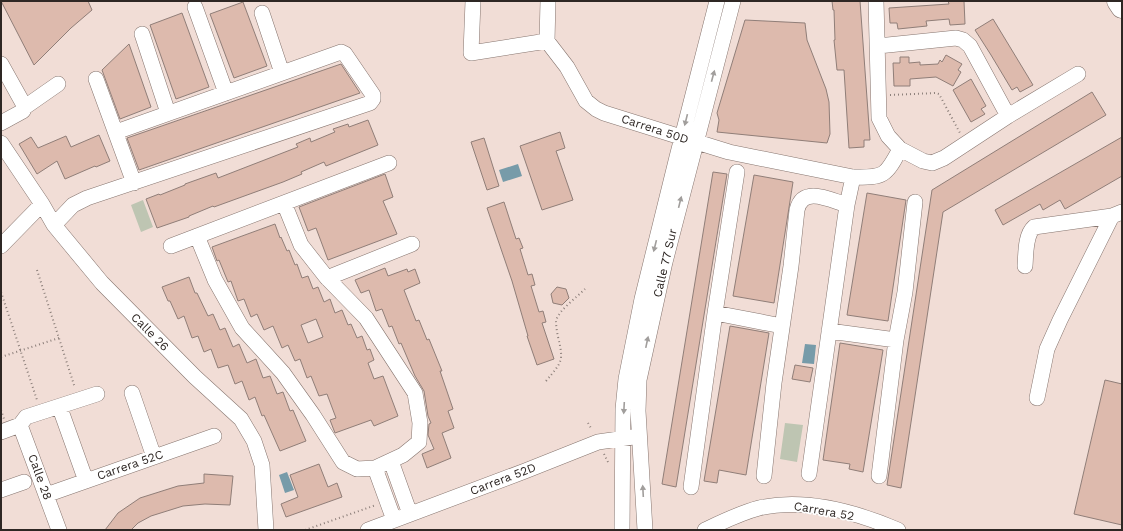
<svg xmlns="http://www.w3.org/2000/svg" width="1123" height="531" font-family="'Work Sans',sans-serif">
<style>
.green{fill:#bec5b2}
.water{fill:#779ba9}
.building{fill:#ddbaad;stroke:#907e78;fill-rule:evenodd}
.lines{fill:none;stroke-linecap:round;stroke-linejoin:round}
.minor-casing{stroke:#86756f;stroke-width:16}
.highway-casing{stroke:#86756f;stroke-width:23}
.path{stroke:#8c7f7a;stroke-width:2;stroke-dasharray:1 3;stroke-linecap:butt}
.minor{stroke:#fff;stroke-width:15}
.highway{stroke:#fff;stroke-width:22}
.oneway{fill:#a19e9c}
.labels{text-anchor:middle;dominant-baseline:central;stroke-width:3.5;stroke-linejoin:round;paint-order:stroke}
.street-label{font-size:12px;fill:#2e2724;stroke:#fff}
</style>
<rect width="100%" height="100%" fill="#f1ddd6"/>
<path class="green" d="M143,200L153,227L141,232L131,205Z
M785,423L803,425L797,462L780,459Z"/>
<path class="water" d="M518,164L522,176L503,182L499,170Z
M805,344L816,345L814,364L802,363Z
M287,472L294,490L285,493L279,475Z"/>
<path class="building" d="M1,1H88L92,10L71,28L34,65Z
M832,1H860L870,140H864V147L849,148L844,70H837L834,40H835L834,10H833Z
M948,1H964L965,24L950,25L949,19L926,21L927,26L898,29L897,23H890L889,8L949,4Z
M243,2L267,66L234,78L210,14Z
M182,13L209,87L176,99L150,25Z
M993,19L1033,85L1020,92L1017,87L1012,90L991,55L975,30Z
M745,20L805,23L807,40L826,89L829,102L830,134L827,143L717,132L719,120L717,113Z
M129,44L151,107L120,119L102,70Z
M946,55L962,64L958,70L961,72L953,86L936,77L910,79V86H894L893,63H900V57H909V63L920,62V65L938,64L940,60L942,62Z
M341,64L360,93L139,170L127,138Z
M971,79L986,106L981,109L985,114L971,122L953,90Z
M1092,92L1106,115L943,212L901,488L887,485L932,190Z
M368,120L378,145L326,166L324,162L301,172L302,174L283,182L214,207L213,206L189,216V217L157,228L146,199L159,194L160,195L185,185V184L216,173L218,178L298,147L296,144L310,138L311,142L335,132L333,129L348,124L349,127Z
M560,132L565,148L556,151L573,200L542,210L520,146Z
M99,135L110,161L96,167L95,166L65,179L57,161L37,174L19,144L31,137L38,148L66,136L71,147Z
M1122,137V176L1065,209L1060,200L1043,210L1040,204L1003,225L995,210Z
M484,138L499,186L487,190L471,142Z
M713,172L727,174L676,487L662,484Z
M385,174L393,197L383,201L397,234L328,260L316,228L308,231L299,207Z
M754,175L793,182L774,303L733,296Z
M867,193L906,200L888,321L847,315Z
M504,202L516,239L519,238L523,248L520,249L528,275L532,274L535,285L531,286L539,312L543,311L546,322L542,323L554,359L537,365L527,336H528L512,281L487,208Z
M275,224L280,238L281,237L287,251L289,250L295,265L297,264L302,278L308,276L313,289L318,287L324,302L330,299L335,313L342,310L348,325L351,324L357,338L362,336L367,350L370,349L374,360L368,363L374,379L383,376L398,416L374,426L371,420L335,433L330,420L336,418L327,394L319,396L311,376L307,378L300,359L295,361L288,345L282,348L273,326L264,330L257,314L251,317L244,299L238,301L231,281L228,282L219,260L217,261L212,247ZM316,319L323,337L308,343L301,325Z
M385,268L388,276L407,269L408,272L415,269L420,283L404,290L416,321L419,320L427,340L429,339L442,371H440L453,409L448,411L454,428L442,433L451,458L427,468L422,454L434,449L428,435L429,424L431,423L428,416L424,391L415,376L401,343L399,344L392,326L389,327L382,309L376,311L369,290L361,293L355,280Z
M189,277L195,293H197L208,316L213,314L220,330L225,328L233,347L239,344L247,363L256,359L263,378L270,376L277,394L283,392L290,411L293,410L306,441L280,451L264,415L262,416L255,397L249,400L242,381L235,384L228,365L218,368L211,349L204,352L198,336L192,338L184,316L178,319L170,301H168L162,287Z
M557,287L566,289L569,298L562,305L553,303L551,294Z
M730,326L769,333L746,475L719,470L717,483L704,481Z
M840,343L883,350L863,472L849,469L850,464L823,460Z
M795,365L813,368L810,382L792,379Z
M1105,380L1122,384V525L1074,514Z
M319,464L328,487L337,483L342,497L286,517L281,504L298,497L290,475Z
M204,474L233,476L230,505L205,504L183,506L151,516L138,523L131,530H105L118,513L140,498L178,486L204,483Z"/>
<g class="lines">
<defs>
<path id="minor" d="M473,1L471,53L547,41
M876,1L879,118L888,136L900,149L923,161L932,163L944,158L1008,116L1078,74
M195,7L226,93
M262,13L282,73
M142,34L168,113
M547,41L567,67L586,101L596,109L604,113L716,148L729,152L853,177C884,178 886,176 900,149
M547,41L548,1
M878,46L956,38L963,40L970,46L1008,116
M1,64L25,107L23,111L1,123
M96,79L134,183
M25,107L58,84
M1,143L42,204L54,225L102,283L195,377L241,419L254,441L262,465L266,530
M847,205L853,177
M54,225L73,205L87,198L370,103L373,99V95L345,54L341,52L116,132
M197,236L215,280L242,328L283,373L313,415L343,462L357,469L375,468L403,455L419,442L420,423L415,393L366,318L327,278L301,245L284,203
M1,246L42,204
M171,246L389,163
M1025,266C1026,254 1025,235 1034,227L1112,216L1122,212
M327,278L412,244
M715,313L782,326
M829,331L896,340
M132,393L154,457
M1037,398L1047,349L1060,320L1112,216
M61,411L86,481
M20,425L59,530
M20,425L26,417L97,394
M1,432L20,425
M391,461L410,514
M375,468L394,520
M764,476L774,383L791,266L797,210C803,185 830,200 847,205L809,474
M879,476L896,340L905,292L915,202
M691,487L715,313L737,172
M1,490L24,482
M46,495L214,436
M368,530L525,471L598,442L633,437
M622,530L623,409L626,379L642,299L677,157L717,1
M645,530L638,411L639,380L665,262L733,1
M705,530C722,522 740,513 759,508C804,498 856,512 898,530"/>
<path id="highway" d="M1118,1L1122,7"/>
</defs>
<use href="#minor" class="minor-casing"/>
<use href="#highway" class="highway-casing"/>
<path class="path" d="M890,95L936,93L939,94L960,133
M37,270L75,388
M1,292L37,400
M1,357L59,338
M546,381C562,362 564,361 558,337C557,332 556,326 556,321C558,311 577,297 585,289
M1,410L4,419
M588,423L592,430
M604,454L609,464
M305,530L376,505"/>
<use href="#minor" class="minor"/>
<use href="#highway" class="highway"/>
</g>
<defs><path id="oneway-solid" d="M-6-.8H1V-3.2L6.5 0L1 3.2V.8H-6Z"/></defs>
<g class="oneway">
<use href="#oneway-solid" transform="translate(713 76) rotate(-75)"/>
<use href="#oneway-solid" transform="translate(686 120) rotate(104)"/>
<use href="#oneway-solid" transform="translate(680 202) rotate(-76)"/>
<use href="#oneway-solid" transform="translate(655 246) rotate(104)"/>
<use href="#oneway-solid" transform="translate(647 342) rotate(-78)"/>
<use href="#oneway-solid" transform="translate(624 408) rotate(93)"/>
<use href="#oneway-solid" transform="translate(643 491) rotate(-93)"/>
</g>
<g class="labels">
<g class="street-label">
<text transform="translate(655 129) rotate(18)">Carrera 50D</text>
<text transform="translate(665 263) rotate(-77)">Calle 77 Sur</text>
<text transform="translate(150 332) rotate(45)">Calle 26</text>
<text transform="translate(130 465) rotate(-19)">Carrera 52C</text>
<text transform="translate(40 477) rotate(70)">Calle 28</text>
<text transform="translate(503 479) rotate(-21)">Carrera 52D</text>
<text transform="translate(824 511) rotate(10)">Carrera 52</text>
</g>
</g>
<rect width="1123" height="531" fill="none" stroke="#2e2724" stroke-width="4"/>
</svg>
